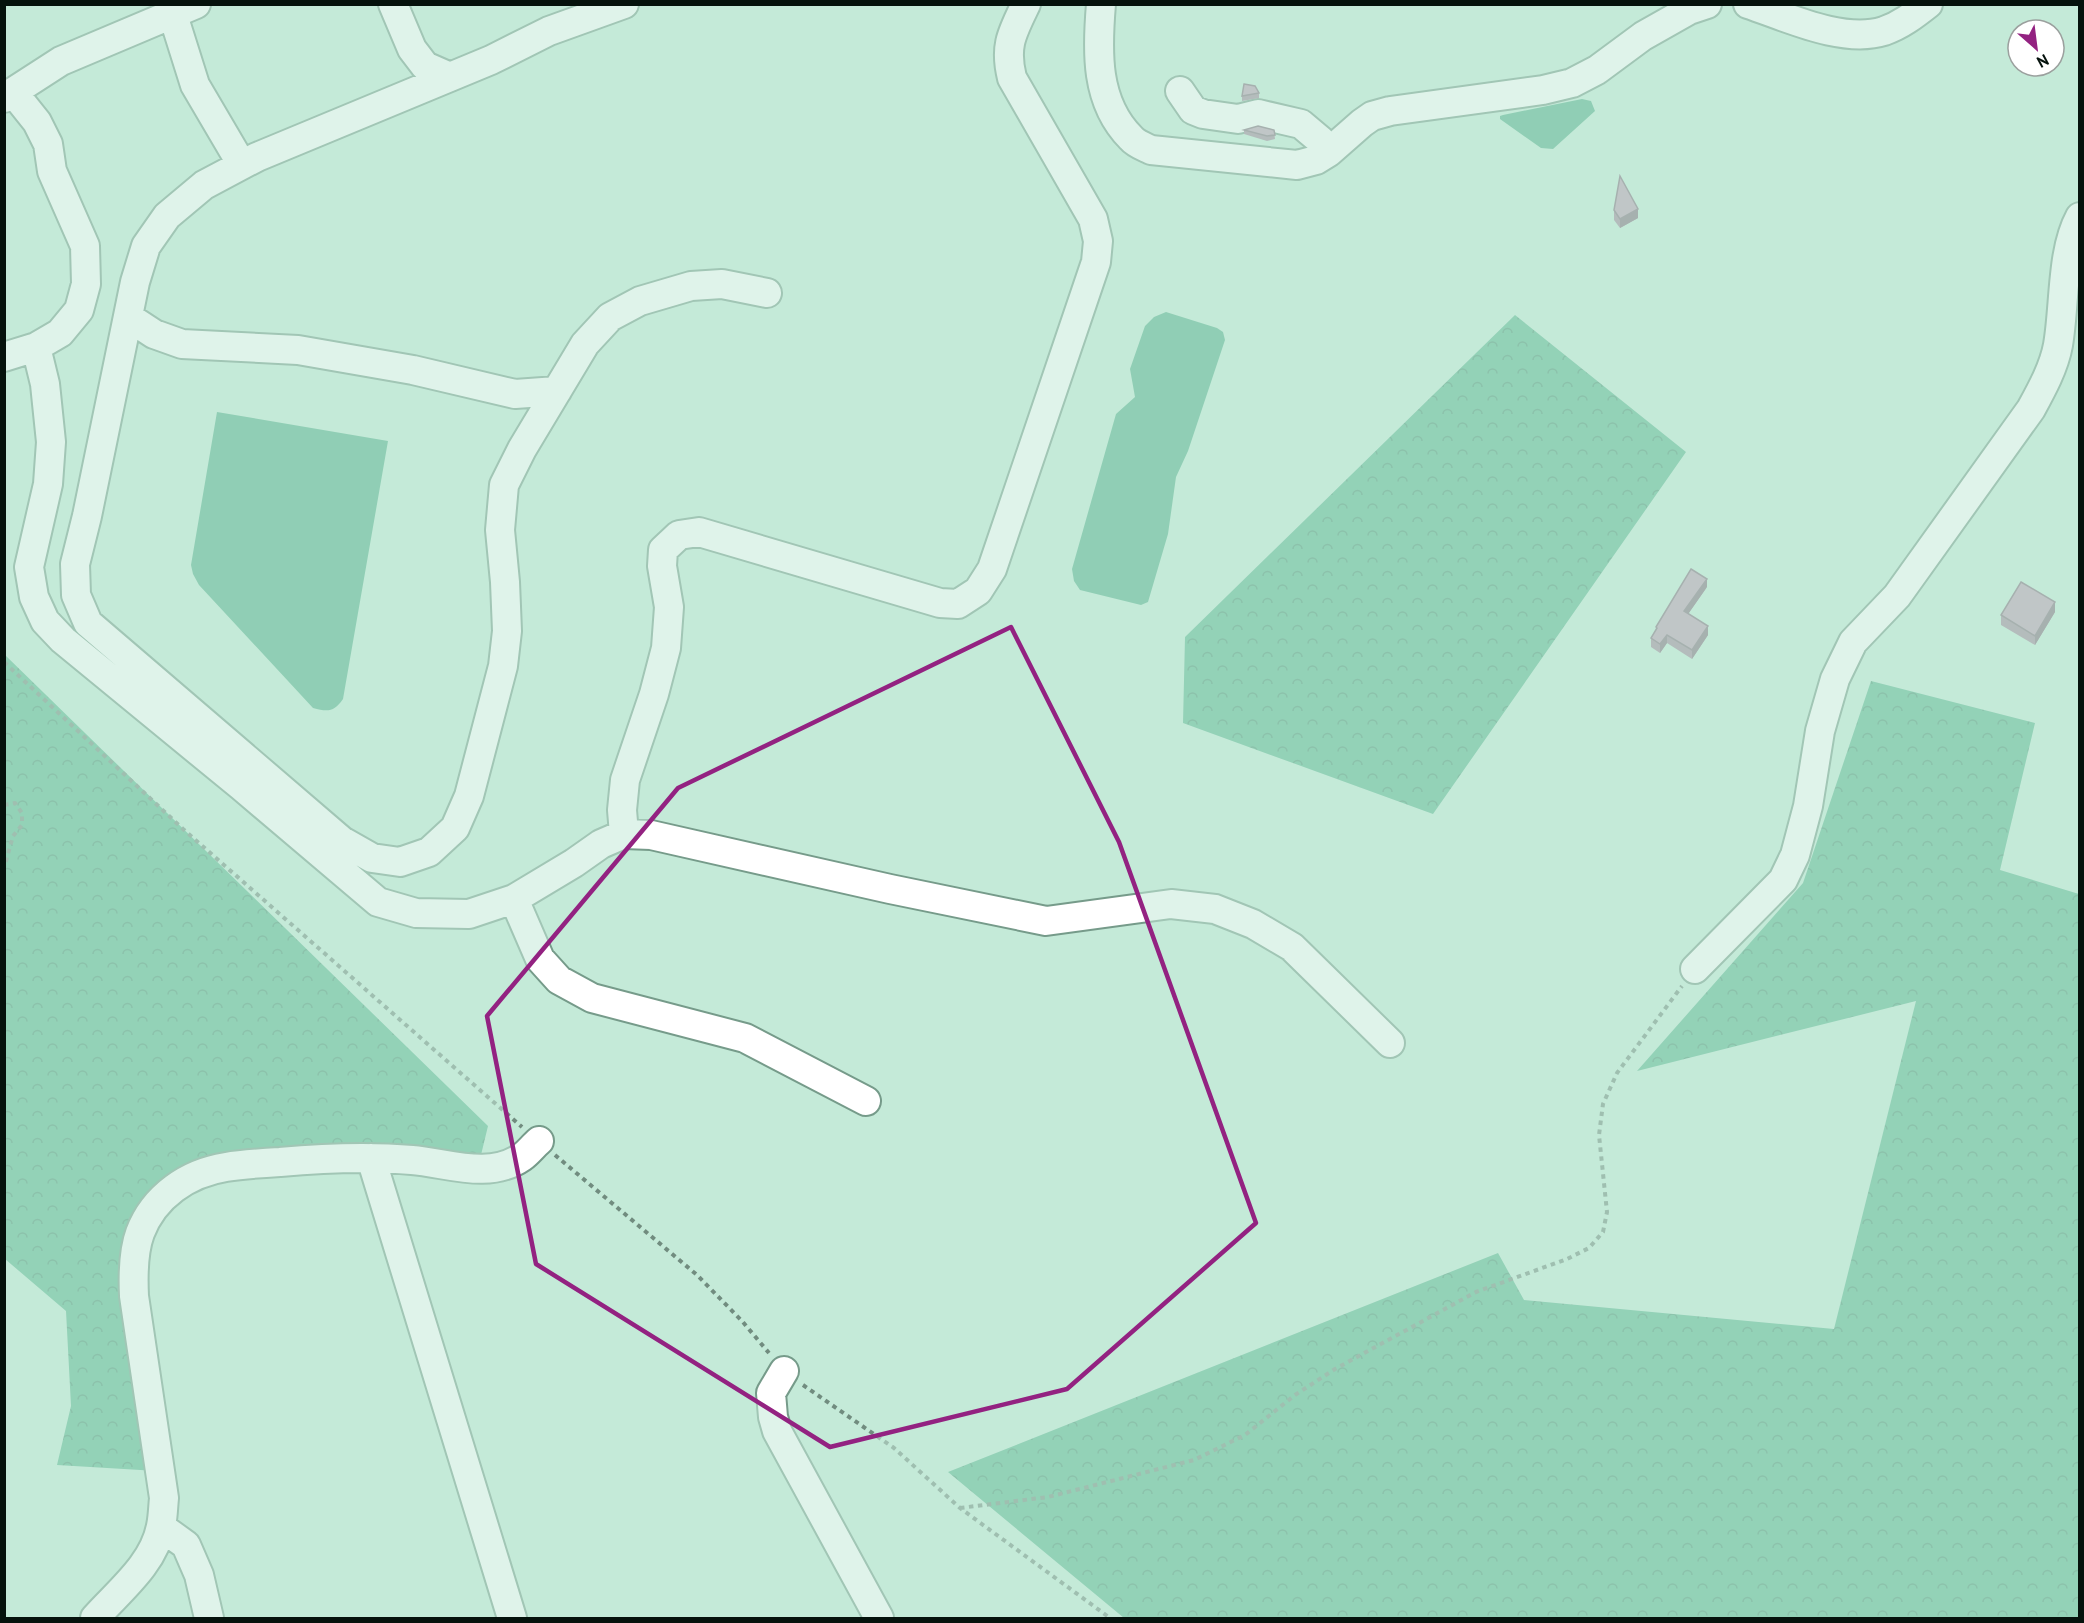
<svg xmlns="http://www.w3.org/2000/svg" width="2084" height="1623" font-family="'PT Sans',sans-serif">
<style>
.forest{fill:url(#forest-crowns)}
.water{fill:#51ae89}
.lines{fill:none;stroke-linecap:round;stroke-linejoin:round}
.minor-casing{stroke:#769b8a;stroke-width:32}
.path{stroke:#718c7f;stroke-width:4;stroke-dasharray:4.5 4.5;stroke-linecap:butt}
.minor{stroke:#fff;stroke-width:28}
.wall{fill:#a08699}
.shaded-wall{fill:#826d7d}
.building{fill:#ba9cb2;stroke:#826d7d;stroke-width:1.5}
.marked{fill:none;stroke:#932281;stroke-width:4.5;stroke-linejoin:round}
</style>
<defs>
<pattern id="forest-crowns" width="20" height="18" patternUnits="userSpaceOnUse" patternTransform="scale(1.5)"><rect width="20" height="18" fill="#58b58f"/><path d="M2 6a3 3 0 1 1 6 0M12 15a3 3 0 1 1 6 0" fill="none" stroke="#479273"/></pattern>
</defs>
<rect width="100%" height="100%" fill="#c4ead8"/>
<path class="forest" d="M1515,315L1686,452L1433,814L1183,723L1185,637Z
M4,654L488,1126L481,1155L208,1163L134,1219L157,1471L57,1465L71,1406L66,1311L5,1259Z
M1871,681L2035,723L2000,870L2079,894V1618H1124L948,1472L1498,1253L1524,1300L1834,1329L1916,1001L1637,1071L1803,883Z"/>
<path class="water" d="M1582,99L1591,101L1595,111L1553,149L1541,148L1500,119V116L1503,115Z
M1166,312L1217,328L1223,332L1225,340L1188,451L1176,477L1168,534L1148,602L1141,605L1080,590L1074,581L1072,569L1116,414L1135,397L1130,369L1145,326L1154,317Z
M217,412L388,441L343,699C334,712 328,712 313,708L199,585L193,574L191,565Z"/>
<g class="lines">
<defs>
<path id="minor" d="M393,4L412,49L425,66L450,77
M624,4L549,31L491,60L257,157L204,185L167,216L146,246L135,282L87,516L75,564L76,595L88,623L342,841L372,858L400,862L429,852L455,828L469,796L503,666L507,631L505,582L500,530L504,485L522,449L585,344L610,317L640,301L691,286L722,284L767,293
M1101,4C1097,51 1095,102 1131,138C1136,144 1145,147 1151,150L1297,165L1316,160L1329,152L1362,123L1372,116L1390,111L1543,90L1572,83L1597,70L1643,36L1689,10L1707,4
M1748,4C1787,17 1843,44 1884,31C1901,25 1914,15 1928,4
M173,15L195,85L242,165
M1180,91L1193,110L1203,114L1238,119L1258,114L1301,124L1320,140L1329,152
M13,92L61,61L196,4
M4,98L13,92L37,122L48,144L52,171L85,246L86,284L79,310L60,333L36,347L4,357
M128,317L154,334L182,344L298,350L413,370L515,394L557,391
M36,347L45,384L51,442L48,484L29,567L34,597L45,621L63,640L241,786L378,902L416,913L469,914L514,899L574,863L601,844L624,834L651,835L890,889L1046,921L1171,904L1215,909L1253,924L1292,947L1390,1043
M624,834L622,810L625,780L654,694L666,648L669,607L662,566L663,550L679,535L699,532L940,603L958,604L978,591L992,569L1096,262L1098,241L1093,219L1012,78C1004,46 1012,33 1026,4
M514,899L540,959L559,980L592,998L745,1038L866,1101
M1695,969L1783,880L1795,855L1808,806L1820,731L1835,679L1853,642L1897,596L2031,409C2042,389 2054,367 2058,345C2065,305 2061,252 2080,217
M371,1158L512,1618
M784,1371L771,1393L773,1417L777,1431L879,1618
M161,1527L186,1545L199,1575L209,1618
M95,1618C119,1591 154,1564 161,1526C163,1517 163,1507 164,1498L134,1296C133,1275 133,1252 140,1233C154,1196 188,1173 226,1167C244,1164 262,1163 280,1162C324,1158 367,1156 412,1160C448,1163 489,1180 522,1157C528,1153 533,1146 539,1141"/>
</defs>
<use href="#minor" class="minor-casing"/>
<path class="path" d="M4,662L183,829L522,1127
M4,805L15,803L22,813V825L13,836L4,868
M555,1155L697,1275L742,1321L769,1353
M803,1385L894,1448L960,1508L1110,1618
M960,1508L1048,1497L1194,1460L1245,1435L1295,1395L1335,1369L1476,1292L1567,1259L1589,1248L1603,1232L1607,1212L1599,1135L1603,1104L1617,1073L1682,986"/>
<use href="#minor" class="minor"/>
</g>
<path class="wall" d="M1259,93V98L1242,101V96Z
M1244,130H1274L1275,139L1267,141L1244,134Z
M1614,210L1638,218L1620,228L1614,220Z
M1707,587L1688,614L1708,635L1692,659L1667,643L1660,653L1651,647V638L1656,630V627Z
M2055,612L2035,645L2001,625V615Z"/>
<path class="shaded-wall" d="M1638,209V218L1620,228V219Z
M1707,579V587L1684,620V611Z
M2055,602V612L2035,645V636Z
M1708,626V635L1692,659V650Z
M1667,635V643L1660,653V644Z"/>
<path class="building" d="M1244,84L1255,86L1259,93L1242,96Z
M1258,126L1274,130L1275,135L1267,136L1244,130Z
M1620,176L1638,209L1620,219L1614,210Z
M1691,569L1707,579L1684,611L1708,626L1692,650L1667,635L1660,644L1651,638L1657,628L1656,627Z
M2021,582L2055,602L2035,636L2001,615Z"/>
<path d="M0 0H2084V1623H0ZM1011,627L1119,842L1256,1223L1067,1389L830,1447L536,1264L487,1016L678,788Z" fill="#c4ead8" fill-opacity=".55" fill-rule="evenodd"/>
<path class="marked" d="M1011,627L1119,842L1256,1223L1067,1389L830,1447L536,1264L487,1016L678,788Z"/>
<rect width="2084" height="1623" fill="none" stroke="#05120c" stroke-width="12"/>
<g transform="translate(2036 48) rotate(152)"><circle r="28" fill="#ffffff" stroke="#9ba09e" stroke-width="1.5"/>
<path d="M0-4.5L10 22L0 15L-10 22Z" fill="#932281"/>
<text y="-9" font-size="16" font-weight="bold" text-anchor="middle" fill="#05120c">N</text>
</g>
</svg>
